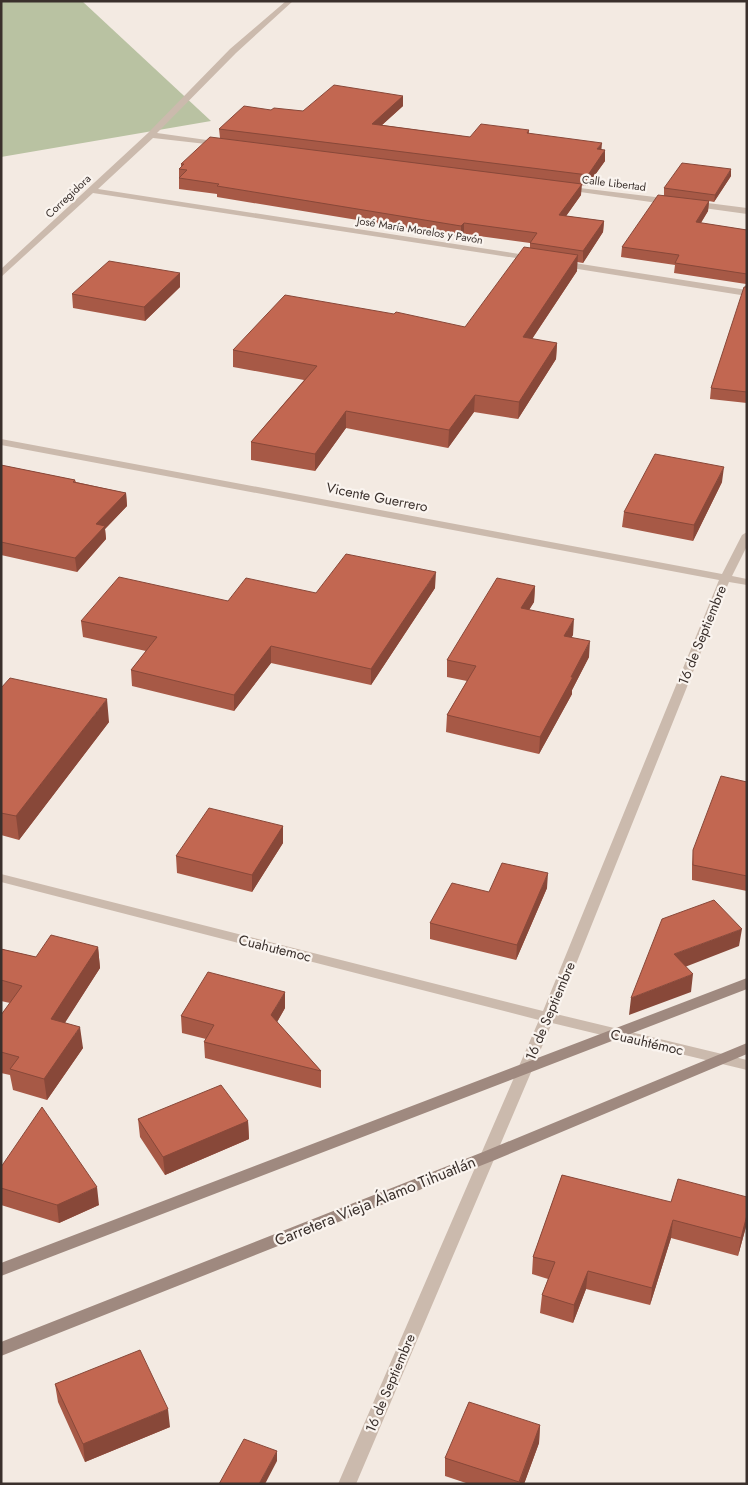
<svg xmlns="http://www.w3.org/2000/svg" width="748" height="1485" font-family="Jost,sans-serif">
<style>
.green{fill:#b9c2a2}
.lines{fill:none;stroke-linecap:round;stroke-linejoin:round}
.street{fill:#cbbaad;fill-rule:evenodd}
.secondary{fill:#9f897f;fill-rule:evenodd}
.wall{fill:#a75946}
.shaded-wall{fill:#884839}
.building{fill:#c26751;stroke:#884839}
.labels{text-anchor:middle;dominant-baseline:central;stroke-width:4.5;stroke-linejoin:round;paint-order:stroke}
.far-street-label{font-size:11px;fill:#3a302c;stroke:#faf4ef}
.street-label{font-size:14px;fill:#3a302c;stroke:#faf4ef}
.near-street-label{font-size:16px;fill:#3a302c;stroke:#faf4ef}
</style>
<rect width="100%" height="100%" fill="#f3eae2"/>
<path class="green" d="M1,1H82L211,121L1,157Z"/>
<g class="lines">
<path class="street" d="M286,1H293L236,53L157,133L221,142H224V146L153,138L98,189L532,256L536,259L535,261L93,193L1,277V269L148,133L230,49Z
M563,186L672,199L676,202L672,205L566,190H563Z
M692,201L747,208V214L689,206L688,204Z
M562,261L747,290V296L559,266L558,264Z
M1,439L722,574L742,535L747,532V546L732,576L747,579V585L729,582L556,1014L747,1060V1070L552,1023L356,1484H338L539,1020L1,882V874L543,1011L719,580L1,445Z"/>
<path class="secondary" d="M747,978V989L1,1276V1263Z
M747,1043V1054L495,1160L1,1356V1342L483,1152Z"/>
</g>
<path class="wall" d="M403,96V106L382,125L470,137L529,130V134L601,150L605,161L587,186L581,185V195L566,216L604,221L603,232L583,263L577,262V271L532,339L557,343L556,359L518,419L474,412L448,448L346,428L315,471L251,460V442L304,380L233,367V350L465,327L530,248V243L464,234L461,237L217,197V194L179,189V169L181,167V164L220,138L219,129L271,110L303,111Z
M731,176L714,202L709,201L708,211L701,223L747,230V403L710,399L711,388L746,284L674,273L675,265L621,257L622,247L664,195V188Z
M180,273V287L145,321L73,308L72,294Z
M1,465L75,480L76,482L126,493L127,506L105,529L106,539L77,572L1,555Z
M722,482L693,541L622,527L624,512Z
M535,586L534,602L529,610L573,635L571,637L589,657L572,690V694L539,754L446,732L447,715L467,681L447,677V660Z
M435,588L371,685L271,663L234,711L132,686L131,670L146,651L83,637L81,621L228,601L316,593Z
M1,688L109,722L19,840L1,835Z
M747,782V891L692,880V865L693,850Z
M283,826V843L252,892L177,873L176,856Z
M547,888L516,960L430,939V923L489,892Z
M98,947L100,968L65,1022L83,1048L47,1100L13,1090L10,1075L1,1073V1015L10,1003L1,1001V949L36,957Z
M285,1008L277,1022L321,1071V1088L205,1058L204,1042L206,1039L182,1033L181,1016Z
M138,1119L248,1121L249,1139L165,1175L140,1137Z
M1,1167L99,1205L59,1223L1,1205Z
M562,1175L747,1223L738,1256L671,1238L650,1305L586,1289L573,1323L540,1313L542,1295L548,1279L532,1274L533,1257Z
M55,1384L170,1427L85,1462L58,1402Z
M540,1425L539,1443L524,1484H469L445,1476V1458Z"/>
<path class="shaded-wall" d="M403,96V106L372,134V124Z
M602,143L601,154L597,149Z
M605,150V161L587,186L588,175Z
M731,169V176L714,202L715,195Z
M582,184L581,195L559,226V215Z
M709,201L708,211L695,232L696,222Z
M604,221L603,232L583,263V251Z
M464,223V234L461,237V226Z
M578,255L577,271L522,354L523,337Z
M180,273V287L145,321L144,307Z
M557,343L556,359L518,419L519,402Z
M475,395L474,412L448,448L449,430Z
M346,411V428L315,471V454Z
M724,467L722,482L693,541L694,525Z
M126,493L127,506L105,529L106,539L77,572L75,558L96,524Z
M436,572L435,588L371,685V669Z
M535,586L534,602L520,624L521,608Z
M574,619L573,635L563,652L564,636Z
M590,641L589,657L572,690V694L539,754L540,737Z
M271,646V663L234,711V695Z
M107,699L109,722L19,840L16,816Z
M283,826V843L252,892V875Z
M548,873L547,888L516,960L517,945Z
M742,929L739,946L672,972L674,954Z
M98,947L100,968L54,1040L51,1019Z
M693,974L691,992L629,1015L631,998Z
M285,992V1008L272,1031L271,1015Z
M80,1027L83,1048L47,1100L44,1079Z
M248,1121L249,1139L165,1175L163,1157Z
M97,1187L99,1205L59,1223L57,1205Z
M747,1215V1223L738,1256L741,1238Z
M673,1220L671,1238L650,1305L652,1288Z
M588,1271L586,1289L573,1323L574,1305Z
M168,1409L170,1427L85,1462L83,1444Z
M540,1425L539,1443L524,1484H519Z
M277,1451V1461L265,1484H259Z"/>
<path class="building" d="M334,85L403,96L372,124L470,137L481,124L529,130L527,133L602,143L597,149L605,150L588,175L219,129L244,106L271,110L274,108L303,111Z
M210,137L582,184L559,215L604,221L583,251L530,243L537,233L464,223L461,226L217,186L219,184L179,178L187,170L179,169L184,164H181Z
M682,163L731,169L715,195L664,188Z
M658,195L709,201L696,222L747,230V274L675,263L679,255L622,247Z
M524,247L578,255L523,337L557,343L519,402L475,395L449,430L346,411L315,454L251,442L317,366L233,350L285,295L394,314L396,312L465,327Z
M109,261L180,273L144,307L72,294Z
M744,287H747V392L711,388Z
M655,454L724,467L694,525L624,512Z
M1,465L75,480L73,482L126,493L96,524L105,526L75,558L1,542Z
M346,554L436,572L371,669L271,646L234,695L131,670L157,637L81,621L119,577L228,601L246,578L316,593Z
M497,578L535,586L521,608L574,619L564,636L590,641L571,677H573L540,737L447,715L476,666L447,660Z
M10,678L107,699L16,816L1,813V688Z
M721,776L747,782V876L693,865V850Z
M209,808L283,826L252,875L176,856Z
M502,863L548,873L517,945L430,923L452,883L489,892Z
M714,900L742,929L674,954L693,974L631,998L662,919Z
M51,935L98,947L51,1019L80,1027L44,1079L10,1069L19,1057L1,1052V1015L22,986L1,980V949L36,957Z
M208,972L285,992L271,1015L321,1071L204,1042L214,1025L181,1016Z
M221,1085L248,1121L163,1157L138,1119Z
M42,1107L97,1187L57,1205L1,1188V1167Z
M562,1175L671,1202L678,1179L747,1197V1215L741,1238L673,1220L652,1288L588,1271L574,1305L542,1295L555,1262L533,1257Z
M140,1350L168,1409L83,1444L55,1384Z
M469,1402L540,1425L519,1482L445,1458Z
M244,1439L277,1451L259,1484H219Z"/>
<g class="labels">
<g class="far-street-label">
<text transform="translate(614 183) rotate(7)">Calle Libertad</text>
<text transform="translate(68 196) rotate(-43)">Corregidora</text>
<text transform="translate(420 230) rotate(9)">José María Morelos y Pavón</text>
</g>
<g class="street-label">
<text transform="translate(377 497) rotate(11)">Vicente Guerrero</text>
<text transform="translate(702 635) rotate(-68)">16 de Septiembre</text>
<text transform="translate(275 948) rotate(14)">Cuahutemoc</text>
<text transform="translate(550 1011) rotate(-67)">16 de Septiembre</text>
<text transform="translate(647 1042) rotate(13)">Cuauhtémoc</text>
<text transform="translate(390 1383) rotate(-67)">16 de Septiembre</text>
</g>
<g class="near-street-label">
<text transform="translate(375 1201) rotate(-22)">Carretera Vieja Álamo Tihuatlán</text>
</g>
</g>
<rect width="748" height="1485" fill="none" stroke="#3a302c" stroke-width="5"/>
</svg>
